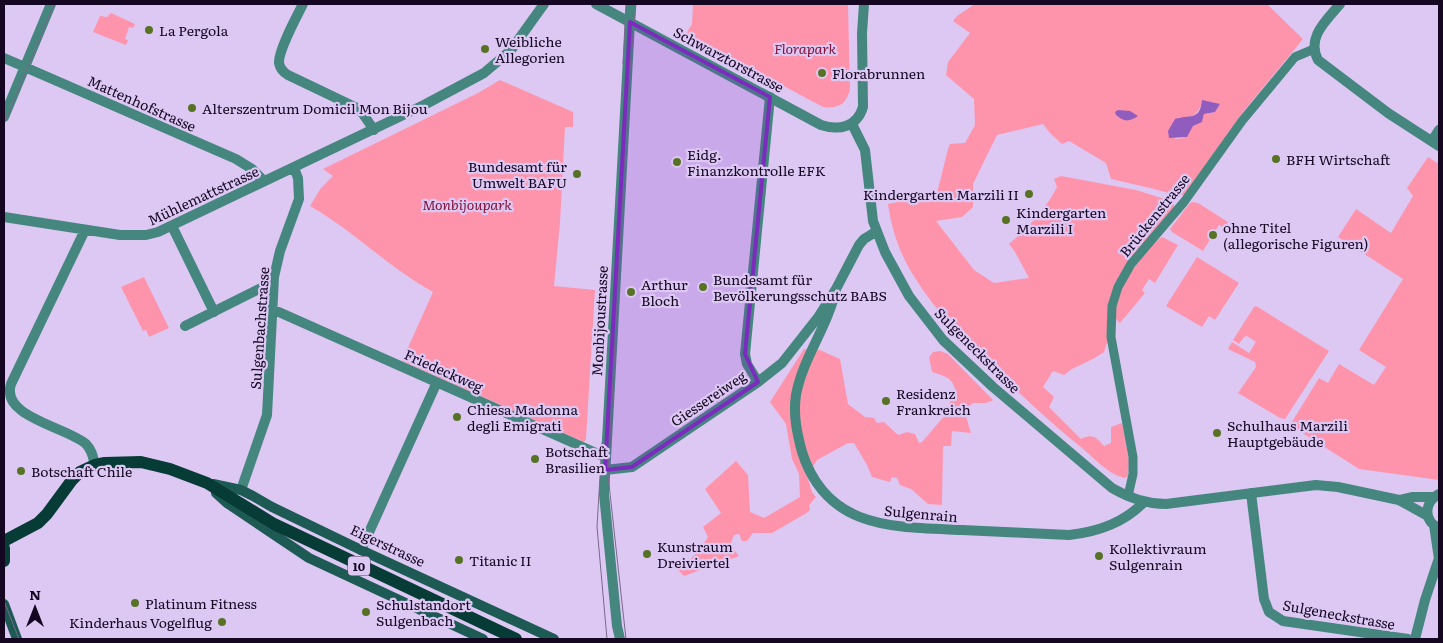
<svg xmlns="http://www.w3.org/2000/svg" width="1443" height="643" font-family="Literata,serif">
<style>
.green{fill:#fe94ab;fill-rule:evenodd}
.water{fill:#905dbf}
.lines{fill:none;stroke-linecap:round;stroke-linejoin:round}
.pedestrian{stroke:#45867f;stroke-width:9}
.minor{stroke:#45867f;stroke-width:10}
.tertiary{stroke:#45867f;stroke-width:10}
.secondary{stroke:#1e5a54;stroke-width:10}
.primary{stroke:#073b36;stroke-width:12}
.tram{stroke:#7a688c;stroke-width:1}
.marked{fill:#7b2cbf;fill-opacity:0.2;stroke:#7b2cbf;stroke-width:4;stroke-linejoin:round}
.poi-dot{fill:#587225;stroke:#ddc8f4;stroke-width:2}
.labels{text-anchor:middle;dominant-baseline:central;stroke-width:4.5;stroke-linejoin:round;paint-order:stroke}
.shield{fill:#ddc8f4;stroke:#514160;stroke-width:1}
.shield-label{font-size:12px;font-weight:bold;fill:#150721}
.poi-label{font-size:14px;fill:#150721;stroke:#ddc8f4;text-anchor:start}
.park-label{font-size:14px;font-style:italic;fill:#83153c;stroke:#ddc8f4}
.street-label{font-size:14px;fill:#150721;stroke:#ddc8f4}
</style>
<rect width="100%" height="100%" fill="#ddc8f4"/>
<path class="green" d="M693,4H848L850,89C847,104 838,109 823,107L686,34L692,24Z
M975,4H1267L1303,39L1243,112L1184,195H1176L1150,188L1111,179L1106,163L1069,141L1062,144L1050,133L1043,124L997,135L973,184V207L962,217L936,221L974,270L994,283L1029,278L1015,252L1009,244C1029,227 1045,210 1057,187L1054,179L1061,176L1136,190L1168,200L1173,203L1175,207L1153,234L1108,309L1107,343L1104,352L1093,359L1072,369L1064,375L1053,371L1043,387L1054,397L1049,407L1081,439C1092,433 1097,438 1104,446L1111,443V427L1122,423L1129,460L1128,476L1125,478C1109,475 1094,458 1082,448C1050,422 1021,395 992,367C964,339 936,312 915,278C900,255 892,231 888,204L916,198L935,201L948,149L950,144L965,143L975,125L974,99L946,75L948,62L970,33L953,21L957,16ZM1202,104H1220L1215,112L1204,114C1202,125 1200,120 1193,126C1189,129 1187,135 1184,138L1175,139L1179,117C1192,118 1196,116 1202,104Z
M111,13L135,24L133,28L129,27L125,39L128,40L126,45L93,32L100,16L107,17Z
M500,80L573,112V127H565L560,223L554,286L595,290L586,439L584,442L402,361L433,292C389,268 354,231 310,206L321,188L333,176L323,169L478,93Z
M1428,157L1439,164V480L1359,469L1290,425L1319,378L1328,383L1339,364L1374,385L1386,367L1359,350L1403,279L1338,237L1356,209L1391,233L1413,196L1407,188Z
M1192,202L1198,203L1228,222L1224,228L1219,225L1203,251L1172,232L1170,229L1190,203Z
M1162,237L1178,245L1155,283L1149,279L1142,290L1145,293L1120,323C1099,309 1147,246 1162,237Z
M1197,257L1239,283L1215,320L1209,316L1202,327L1166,306Z
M144,277L169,328L149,337L146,330L143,331L121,287Z
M1256,306L1329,351L1285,419L1280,418L1238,393L1256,367L1255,362L1228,349L1232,342L1249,353L1256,342L1247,336L1244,337L1239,344L1233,340L1254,307Z
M804,349L820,350L840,359L848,404L865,417L874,418L877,423L884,422L898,435L907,432L915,434L919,443L922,442L946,414L950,402L957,397C953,378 950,378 932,372L929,357L933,352L940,351L948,354L993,400L992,401L985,403H973L964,410L971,433L952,431L951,446H943L942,505L928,504L911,489L900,485L897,478L892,477L890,482L872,477L867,465L854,443H848L817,460L807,476L812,492L816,497L809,505L810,510L805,514L772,533H753L747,541H742L739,534L734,535L730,545L739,556L684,576L678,570L699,551L708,537L703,527L721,513L705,489L736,461L748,475L750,512L764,518L800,497L799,474L792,459L786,424L770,402Z"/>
<path class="water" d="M1202,100L1220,104L1215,112L1204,114L1202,122L1193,126L1187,137L1169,138L1168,131L1175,119C1188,114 1200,122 1202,100Z
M1118,110L1130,111L1138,116C1129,122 1124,122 1116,115L1115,112Z"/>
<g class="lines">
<path class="pedestrian" d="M1128,496L1133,474V457L1111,337L1112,306L1118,287L1131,264L1184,202L1242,121L1295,57L1314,49"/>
<path class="minor" d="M303,4C297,16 278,51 279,63C280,68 283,72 288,75L357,108L363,114L374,130
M1340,4C1327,20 1306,37 1318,60L1388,113L1439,146
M630,22L631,4
M4,58L236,159L252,169L264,181
M4,117L51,4
M852,124L865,150L873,221L885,252L909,296L943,340L993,387L1112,488C1129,498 1146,504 1166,504L1316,485L1338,487L1399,500L1428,516
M1432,141L1439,130
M4,217L120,235H146L158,232L424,105L484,73L511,50L544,4
M172,226L214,312
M85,230L11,384C0,417 67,427 86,444C92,450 93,457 95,465
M836,289C828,327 803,357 796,395C793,415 797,433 802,452C827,530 894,527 962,530C998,532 1033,533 1069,535C1097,532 1124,523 1144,502
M272,309L605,457
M185,326L273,282
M758,382L747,364L745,354L770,97
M605,470L632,467L758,382L782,363L819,316L836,289L859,245L864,239L877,231
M241,490L267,415L274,277L280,251L299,199L298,178L294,168
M1251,493L1264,599L1269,612L1283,621L1408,639
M1439,494C1424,502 1423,521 1439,528
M1399,500L1412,497H1434
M1434,525L1439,559
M361,550L437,382
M1415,639L1425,600L1439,558"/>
<path class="tertiary" d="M596,4L821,125C839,131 857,127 863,107L862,33L864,4
M620,639L617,626L604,494L630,22"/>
<path class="secondary" d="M213,484L241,490L253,496L272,507L361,550L554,639
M216,493L227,503L309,558L483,639
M4,604L17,639"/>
<path class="primary" d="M4,541L38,523L47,514L72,480L80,472L95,465L105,463L141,462L170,469L207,483L274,524L516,639
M4,548V561"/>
<path class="tram" d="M623,64L626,4
M4,124L54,4
M602,443L597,527L607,639
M4,601L19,639
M626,639L608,475L628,90L636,4"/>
</g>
<path class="marked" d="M630,22L770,97L745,354L758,382L632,467L605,470Z"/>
<g class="poi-dot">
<circle cx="149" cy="30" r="5"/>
<circle cx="485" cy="49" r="5"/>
<circle cx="822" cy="73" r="5"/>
<circle cx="192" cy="108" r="5"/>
<circle cx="1276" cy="159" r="5"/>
<circle cx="677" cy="162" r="5"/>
<circle cx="577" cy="174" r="5"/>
<circle cx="1029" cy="194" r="5"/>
<circle cx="1006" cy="220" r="5"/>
<circle cx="1213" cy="235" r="5"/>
<circle cx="703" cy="287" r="5"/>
<circle cx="631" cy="292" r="5"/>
<circle cx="886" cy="401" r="5"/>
<circle cx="457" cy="417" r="5"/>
<circle cx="1217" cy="433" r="5"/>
<circle cx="535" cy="459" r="5"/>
<circle cx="21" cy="471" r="5"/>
<circle cx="647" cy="554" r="5"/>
<circle cx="1099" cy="556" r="5"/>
<circle cx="459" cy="560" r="5"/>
<circle cx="135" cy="603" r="5"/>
<circle cx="366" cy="612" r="5"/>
<circle cx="222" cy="622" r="5"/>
</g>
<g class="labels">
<rect class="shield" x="348" y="556.5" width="22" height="19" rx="4"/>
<g class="shield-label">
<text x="359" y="566">10</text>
</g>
<g class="poi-label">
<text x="159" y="30">La Pergola</text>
<text x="495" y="41">Weibliche<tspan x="495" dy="16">Allegorien</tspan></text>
<text x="832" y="73">Florabrunnen</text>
<text x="202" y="108">Alterszentrum Domicil Mon Bijou</text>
<text x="687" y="154">Eidg.<tspan x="687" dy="16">Finanzkontrolle EFK</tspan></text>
<text x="1286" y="159">BFH Wirtschaft</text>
<text x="567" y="166" text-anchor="end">Bundesamt für<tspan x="567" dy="16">Umwelt BAFU</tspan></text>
<text x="1019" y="194" text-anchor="end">Kindergarten Marzili II</text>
<text x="1016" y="212">Kindergarten<tspan x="1016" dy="16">Marzili I</tspan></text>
<text x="1223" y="227">ohne Titel<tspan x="1223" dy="16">(allegorische Figuren)</tspan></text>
<text x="713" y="279">Bundesamt für<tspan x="713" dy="16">Bevölkerungsschutz BABS</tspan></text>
<text x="641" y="284">Arthur<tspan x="641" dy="16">Bloch</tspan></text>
<text x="896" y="393">Residenz<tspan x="896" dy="16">Frankreich</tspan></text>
<text x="467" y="409">Chiesa Madonna<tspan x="467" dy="16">degli Emigrati</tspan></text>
<text x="1227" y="425">Schulhaus Marzili<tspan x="1227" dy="16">Hauptgebäude</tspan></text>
<text x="545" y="451">Botschaft<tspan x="545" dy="16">Brasilien</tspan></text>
<text x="31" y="471">Botschaft Chile</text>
<text x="657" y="546">Kunstraum<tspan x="657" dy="16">Dreiviertel</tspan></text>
<text x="1109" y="548">Kollektivraum<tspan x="1109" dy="16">Sulgenrain</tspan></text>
<text x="469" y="560">Titanic II</text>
<text x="145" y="603">Platinum Fitness</text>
<text x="376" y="604">Schulstandort<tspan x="376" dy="16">Sulgenbach</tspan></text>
<text x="212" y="622" text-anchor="end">Kinderhaus Vogelflug</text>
</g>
<g class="park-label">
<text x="805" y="48">Florapark</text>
<text x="467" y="204">Monbijoupark</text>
</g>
<g class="street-label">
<text transform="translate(729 59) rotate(28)">Schwarztorstrasse</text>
<text transform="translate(142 103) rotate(24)">Mattenhofstrasse</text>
<text transform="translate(203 195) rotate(-25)">Mühlemattstrasse</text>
<text transform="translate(1154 215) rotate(-51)">Brückenstrasse</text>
<text transform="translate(599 321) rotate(-87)">Monbijoustrasse</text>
<text transform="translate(259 328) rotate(-86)">Sulgenbachstrasse</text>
<text transform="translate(978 350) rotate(45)">Sulgeneckstrasse</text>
<text transform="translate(444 370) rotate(24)">Friedeckweg</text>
<text transform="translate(708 398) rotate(-34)">Giessereiweg</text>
<text transform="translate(921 513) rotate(5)">Sulgenrain</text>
<text transform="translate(388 545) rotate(25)">Eigerstrasse</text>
<text transform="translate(1339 614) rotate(10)">Sulgeneckstrasse</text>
</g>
</g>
<rect width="1443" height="643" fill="none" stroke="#150721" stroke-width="10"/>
<g transform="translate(35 608)" stroke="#ddc8f4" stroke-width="4" paint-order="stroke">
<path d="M0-4L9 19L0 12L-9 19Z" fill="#150721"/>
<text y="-8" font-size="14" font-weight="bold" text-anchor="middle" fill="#150721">N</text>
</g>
</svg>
